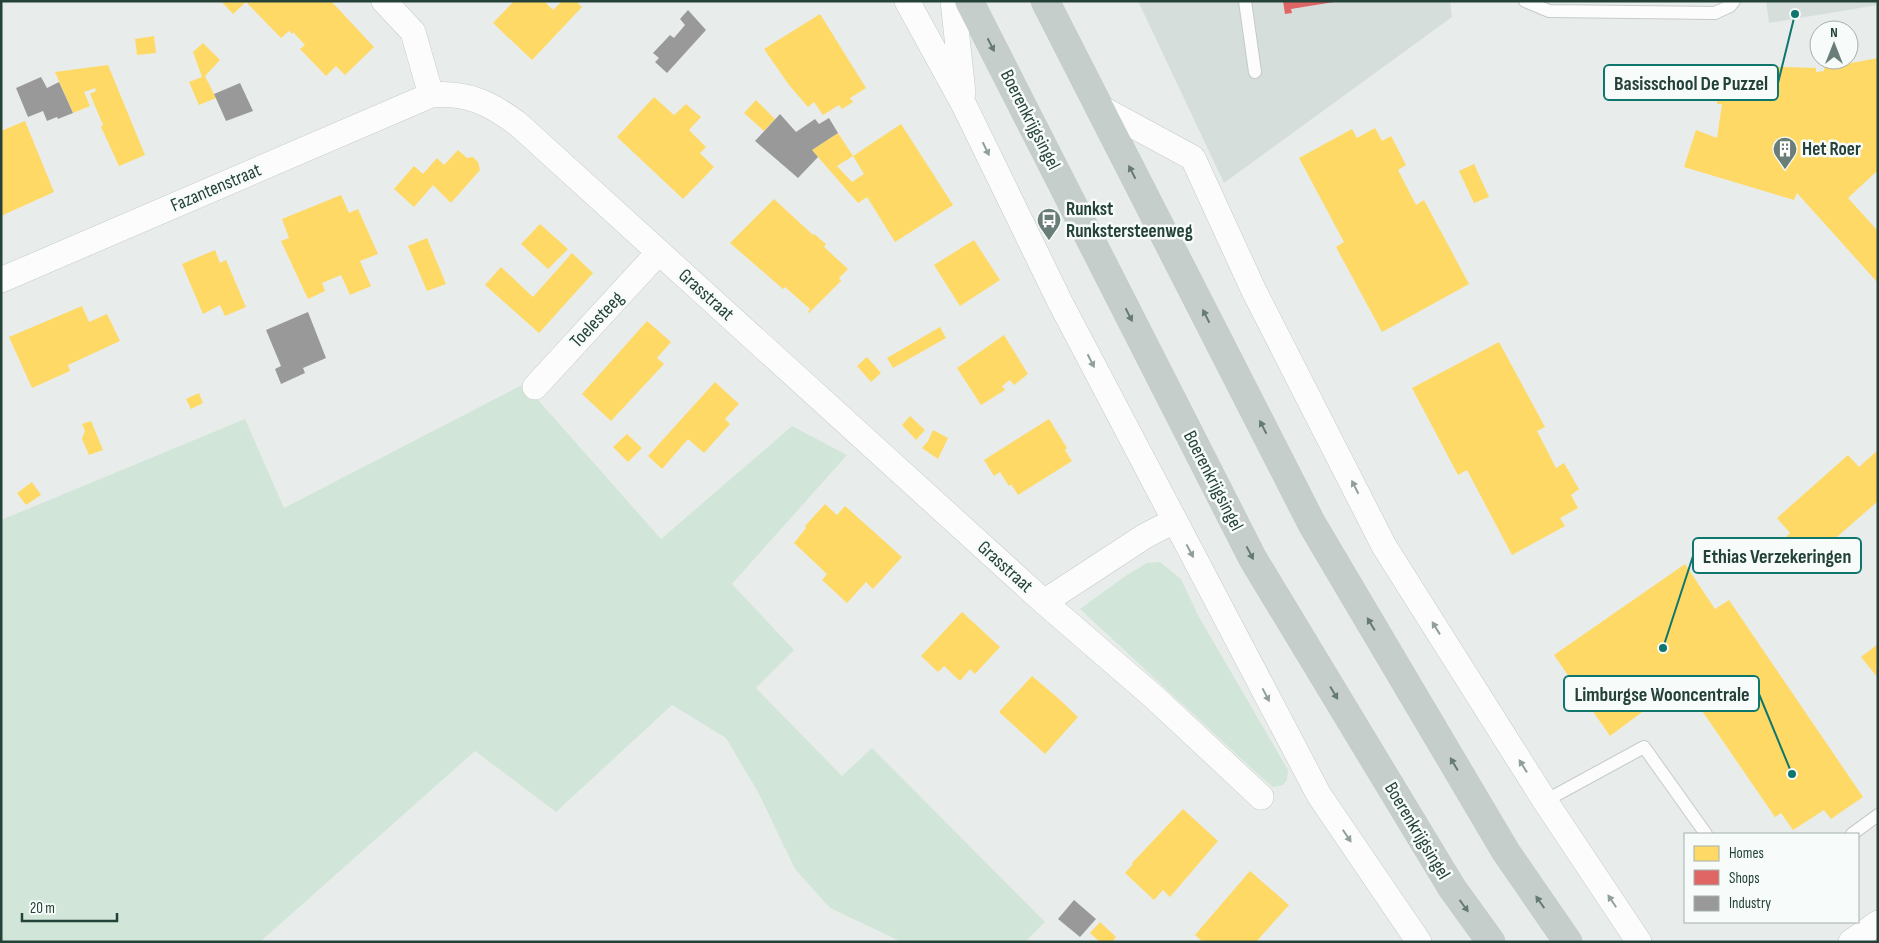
<svg xmlns="http://www.w3.org/2000/svg" width="1879" height="943" font-family="'Sofia Sans Condensed',sans-serif">
<style>
.built{fill:#d6dedb}
.green{fill:#d1e6d8}
.homes{fill:#ffd966}
.shops{fill:#e06666}
.industry{fill:#999}
.lines{fill:none;stroke-linecap:round;stroke-linejoin:round}
.service-casing{stroke:#c5cac8;stroke-width:14}
.minor-casing{stroke:#c5cac8;stroke-width:26}
.trunk-casing{stroke:#c3ccc9;stroke-width:29}
.service{stroke:#fcfcfc;stroke-width:12}
.minor{stroke:#fcfcfc;stroke-width:25}
.trunk{stroke:#c6cecc;stroke-width:28}
.oneway{fill:#657a74}
.oneway2{fill:#909f9b}
.labels{text-anchor:middle;dominant-baseline:central;stroke-width:5;stroke-linejoin:round;paint-order:stroke}
.street-label{font-size:19px;fill:#24423a;stroke:#f7fbf9}
.poi-label{font-size:19px;font-weight:bold;fill:#24423a;stroke:#f7fbf9;text-anchor:start}
.leader{fill:none;stroke:#0f766e;stroke-width:2}
.callout-dot{fill:#0f766e;stroke:#f7fbf9;stroke-width:2}
.callout{fill:#f7fbf9;stroke:#0f766e;stroke-width:2}
.callout-label{font-size:20px;text-anchor:middle;font-weight:bold;fill:#24423a}
</style>
<rect width="100%" height="100%" fill="#e8edeb"/>
<path class="built" d="M1138,1H1450L1452,17L1224,183Z
M1766,1H1878V5L1769,23Z"/>
<path class="green" d="M524,384L661,539L792,426L847,455L732,584L794,650L756,688L842,776L872,748L1045,922L1025,942H902L830,908L795,869L758,792L726,738L672,705L556,812L475,751L260,942H1V520L245,419L284,508Z
M1160,562L1181,579L1199,617L1288,770L1287,780L1283,785L1273,787L1261,777L1080,609L1124,577L1147,563Z"/>
<path class="homes" d="M221,1H331L374,47L345,75L336,66L326,76L300,49L305,45L293,32L292,34L289,31L281,38L246,2L233,14Z
M514,1H544L553,10L562,1H576L582,7L532,60L493,23Z
M820,14L866,88L850,98L853,102L842,109L839,105L823,115L814,102L808,107L789,85L764,49Z
M154,36L156,53L137,55L135,39Z
M203,43L220,60L205,76L216,98L199,105L189,82L202,77L193,52Z
M1878,58V174L1876,172L1848,198L1878,231V283L1797,193L1794,200L1684,167L1696,130L1717,138L1722,104H1717L1718,65L1816,68V72L1824,71V68Z
M108,65L145,155L119,166L101,127L103,125L90,94L96,91L95,88L84,92L90,106L73,113L55,72Z
M654,97L674,115L686,104L701,117L689,130L706,147L700,153L714,167L683,199L617,137Z
M756,100L775,119L764,131L744,113Z
M25,121L54,192L1,216V131Z
M901,124L953,205L895,242L867,197L858,203L812,150L838,133L853,156L837,166L852,182L864,174L853,156Z
M1375,128L1382,141L1391,136L1406,165L1398,170L1416,205L1424,200L1469,284L1382,332L1336,247L1344,242L1299,158L1352,129L1357,138Z
M458,150L467,158L473,157L478,162L480,170L451,203L433,185L414,207L394,189L414,166L423,174L437,158L444,165Z
M1474,164L1489,197L1474,203L1459,171Z
M341,195L349,213L358,209L378,254L360,261L371,286L350,295L341,275L322,283L325,291L308,299L281,241L289,238L282,219Z
M774,199L813,235L814,234L826,244L824,247L848,269L839,278L841,281L809,313L808,312L810,309L785,287L783,289L730,243Z
M540,224L568,249L548,269L521,244Z
M427,238L446,284L427,291L408,246Z
M974,240L1000,280L960,306L934,265Z
M215,250L220,263L226,260L246,307L225,316L220,305L203,314L182,264Z
M572,253L593,273L539,333L485,285L501,267L533,297Z
M82,306L89,322L107,314L120,341L68,365L70,371L32,388L9,337Z
M647,321L671,342L657,358L664,364L611,421L582,394Z
M940,327L946,338L893,368L887,358Z
M1004,335L1028,374L1014,385L1010,380L1002,386L1005,390L981,405L957,368Z
M1499,342L1545,427L1537,431L1556,468L1564,463L1579,489L1571,495L1578,508L1560,518L1565,526L1512,555L1467,470L1458,475L1412,388Z
M867,357L881,373L871,382L857,366Z
M715,382L739,404L725,419L730,424L704,453L688,439L662,469L648,456Z
M199,393L203,403L191,409L186,399Z
M910,416L925,430L916,440L902,425Z
M1049,419L1067,448L1065,450L1072,461L1018,495L1011,484L1009,486L1000,472L994,476L984,460Z
M91,421L103,450L89,455L82,439L85,431L82,424Z
M933,430L948,438L938,459L922,448L928,441Z
M627,434L642,448L628,462L613,447Z
M1878,450V485L1876,487L1878,489V501L1813,558L1799,544L1793,549L1784,539L1790,533L1777,518L1848,455L1859,467Z
M32,482L41,495L26,505L17,493Z
M825,504L837,515L845,506L902,557L873,589L866,582L847,603L822,580L827,574L794,543L806,528L805,526Z
M1685,564L1715,609L1729,600L1863,797L1831,819L1824,810L1793,830L1781,813L1775,817L1696,702L1702,698L1688,678L1610,736L1554,655Z
M962,612L1000,647L975,674L970,669L960,681L944,666L938,672L921,656Z
M1878,644V678L1861,657Z
M1032,676L1058,698L1078,717L1045,754L999,712Z
M1183,809L1218,841L1170,897L1163,890L1154,900L1125,873L1133,864L1132,863Z
M1250,871L1289,905L1256,942H1203L1195,935Z
M1100,922L1116,937L1112,942H1100L1090,933Z"/>
<path class="shops" d="M1283,1H1334V2L1291,9L1292,13L1285,14Z"/>
<path class="industry" d="M688,10L706,30L667,73L655,62L659,58L653,53L670,35L674,38L685,25L680,19Z
M41,77L47,88L59,82L73,113L58,119L57,117L47,121L43,111L28,117L16,88Z
M240,83L253,111L226,121L214,94Z
M780,114L796,132L815,119L819,124L829,118L838,133L812,150L818,157L798,178L755,141Z
M308,312L326,358L303,368L305,373L281,384L275,369L281,366L266,330Z
M1074,900L1096,919L1080,937L1058,919Z"/>
<g class="lines">
<defs>
<path id="service" d="M1245,1L1255,72
M1525,1L1549,11L1715,13L1730,6L1734,1
M1545,801L1644,747L1706,834
M1852,834L1878,815"/>
<path id="minor" d="M384,1L413,32L431,95
M907,1L964,105L1060,302L1319,795L1419,942
M953,1L963,93
M1099,107L1193,158L1254,291L1384,546L1545,801L1639,942
M1,280L431,95C467,92 490,103 518,124L1044,602L1154,697L1261,797
M535,387L659,252
M1044,602L1145,536L1174,521
M1851,942L1878,923"/>
<path id="trunk" d="M969,1L1253,559L1452,888L1491,942
M1045,1L1312,524L1506,852L1568,942"/>
</defs>
<use href="#service" class="service-casing"/>
<use href="#minor" class="minor-casing"/>
<use href="#trunk" class="trunk-casing"/>
<use href="#service" class="service"/>
<use href="#minor" class="minor"/>
<use href="#trunk" class="trunk"/>
</g>
<defs><path id="oneway-solid" d="M-6-.8H1V-3.2L6.5 0L1 3.2V.8H-6Z" transform="scale(1.25)"/></defs>
<g class="oneway">
<use href="#oneway-solid" transform="translate(991 45) rotate(63)"/>
<use href="#oneway-solid" transform="translate(1132 172) rotate(-117)"/>
<use href="#oneway-solid" transform="translate(1129 315) rotate(63)"/>
<use href="#oneway-solid" transform="translate(1206 316) rotate(-117)"/>
<use href="#oneway-solid" transform="translate(1263 427) rotate(-117)"/>
<use href="#oneway-solid" transform="translate(1250 553) rotate(62)"/>
<use href="#oneway-solid" transform="translate(1371 624) rotate(-121)"/>
<use href="#oneway-solid" transform="translate(1334 693) rotate(59)"/>
<use href="#oneway-solid" transform="translate(1454 764) rotate(-121)"/>
<use href="#oneway-solid" transform="translate(1540 902) rotate(-125)"/>
<use href="#oneway-solid" transform="translate(1464 906) rotate(54)"/>
</g>
<g class="oneway2">
<use href="#oneway-solid" transform="translate(986 149) rotate(64)"/>
<use href="#oneway-solid" transform="translate(1091 361) rotate(63)"/>
<use href="#oneway-solid" transform="translate(1355 487) rotate(-117)"/>
<use href="#oneway-solid" transform="translate(1190 551) rotate(62)"/>
<use href="#oneway-solid" transform="translate(1436 628) rotate(-122)"/>
<use href="#oneway-solid" transform="translate(1266 695) rotate(62)"/>
<use href="#oneway-solid" transform="translate(1523 766) rotate(-122)"/>
<use href="#oneway-solid" transform="translate(1347 836) rotate(56)"/>
<use href="#oneway-solid" transform="translate(1612 901) rotate(-124)"/>
</g>
<defs>
<symbol id="building-pin" viewBox="-11 -11 22 30"><path d="M0 17L-7.5 6A9.5 9.5 0 1 1 7.5 6Z" fill="#697e78" stroke="#f7fbf9"/><path d="M-4-6H4V6H1V3H-1V6H-4ZM-2.5-4.3h1.7v1.8h-1.7ZM.8-4.3h1.7v1.8H.8ZM-2.5-1h1.7V.8h-1.7ZM.8-1h1.7V.8H.8Z" fill="#fff"/></symbol>
<symbol id="bus-pin" viewBox="-11 -11 22 30"><path d="M0 17L-7.5 6A9.5 9.5 0 1 1 7.5 6Z" fill="#697e78" stroke="#f7fbf9"/><path d="M-5-6H5V4H4V6H2V4H-2V6H-4V4H-5ZM-3.5-4V0h7V-4ZM-3.5 1.2v1.5H-2V1.2ZM2 1.2v1.5H3.5V1.2Z" fill="#fff"/></symbol>
</defs>
<g fill-rule="evenodd">
<use href="#building-pin" x="1771" y="135" width="28" height="38"/>
<use href="#bus-pin" x="1035" y="206" width="28" height="38"/>
</g>
<g class="labels">
<g class="street-label">
<text transform="translate(1030 120) rotate(63)">Boerenkrijgsingel</text>
<text transform="translate(216 188) rotate(-23)">Fazantenstraat</text>
<text transform="translate(706 295) rotate(42)">Grasstraat</text>
<text transform="translate(597 320) rotate(-47)">Toelesteeg</text>
<text transform="translate(1213 481) rotate(63)">Boerenkrijgsingel</text>
<text transform="translate(1005 567) rotate(42)">Grasstraat</text>
<text transform="translate(1417 831) rotate(59)">Boerenkrijgsingel</text>
</g>
<g class="poi-label">
<text x="1802" y="149">Het Roer</text>
<text x="1066" y="209">Runkst<tspan x="1066" dy="22">Runkstersteenweg</tspan></text>
</g>
</g>
<path class="leader" d="M1795 14L1778 83M1663 648L1693 556M1792 774L1759 694"/>
<g class="callout-dot">
<circle cx="1795" cy="14" r="5"/>
<circle cx="1663" cy="648" r="5"/>
<circle cx="1792" cy="774" r="5"/>
</g>
<g class="callout">
<rect x="1604" y="65" width="174" height="35" rx="5"/>
<rect x="1693" y="538" width="168" height="35" rx="5"/>
<rect x="1564" y="676" width="195" height="35" rx="5"/>
</g>
<g class="callout-label">
<text x="1691" y="90">Basisschool De Puzzel</text>
<text x="1777" y="563">Ethias Verzekeringen</text>
<text x="1662" y="701">Limburgse Wooncentrale</text>
</g>
<rect width="1879" height="943" fill="none" stroke="#24423a" stroke-width="5"/>
<rect x="1684" y="833" width="175" height="90" fill="#f7fbf9" stroke="#a3b1ad"/>
<rect x="1694" y="846" width="25" height="15" fill="#ffd966" stroke="#a3b1ad"/>
<text x="1729" y="858" font-size="15" fill="#24423a">Homes</text>
<rect x="1694" y="870" width="25" height="15" fill="#e06666" stroke="#a3b1ad"/>
<text x="1729" y="883" font-size="15" fill="#24423a">Shops</text>
<rect x="1694" y="896" width="25" height="15" fill="#999999" stroke="#a3b1ad"/>
<text x="1729" y="908" font-size="15" fill="#24423a">Industry</text>
<g transform="translate(1834 45)"><circle r="24" fill="#f7fbf9" stroke="#a3b1ad"/>
<path d="M0-4L9 19L0 12L-9 19Z" fill="#697e78"/>
<text y="-8" font-size="14" font-weight="bold" text-anchor="middle" fill="#24423a">N</text>
</g>
<path d="M22 913v8h95v-8" fill="none" stroke="#24423a" stroke-width="2.5"/>
<text x="30" y="913" font-size="15" fill="#24423a" stroke="#f7fbf9" stroke-width="4" paint-order="stroke">20 m</text>
</svg>
